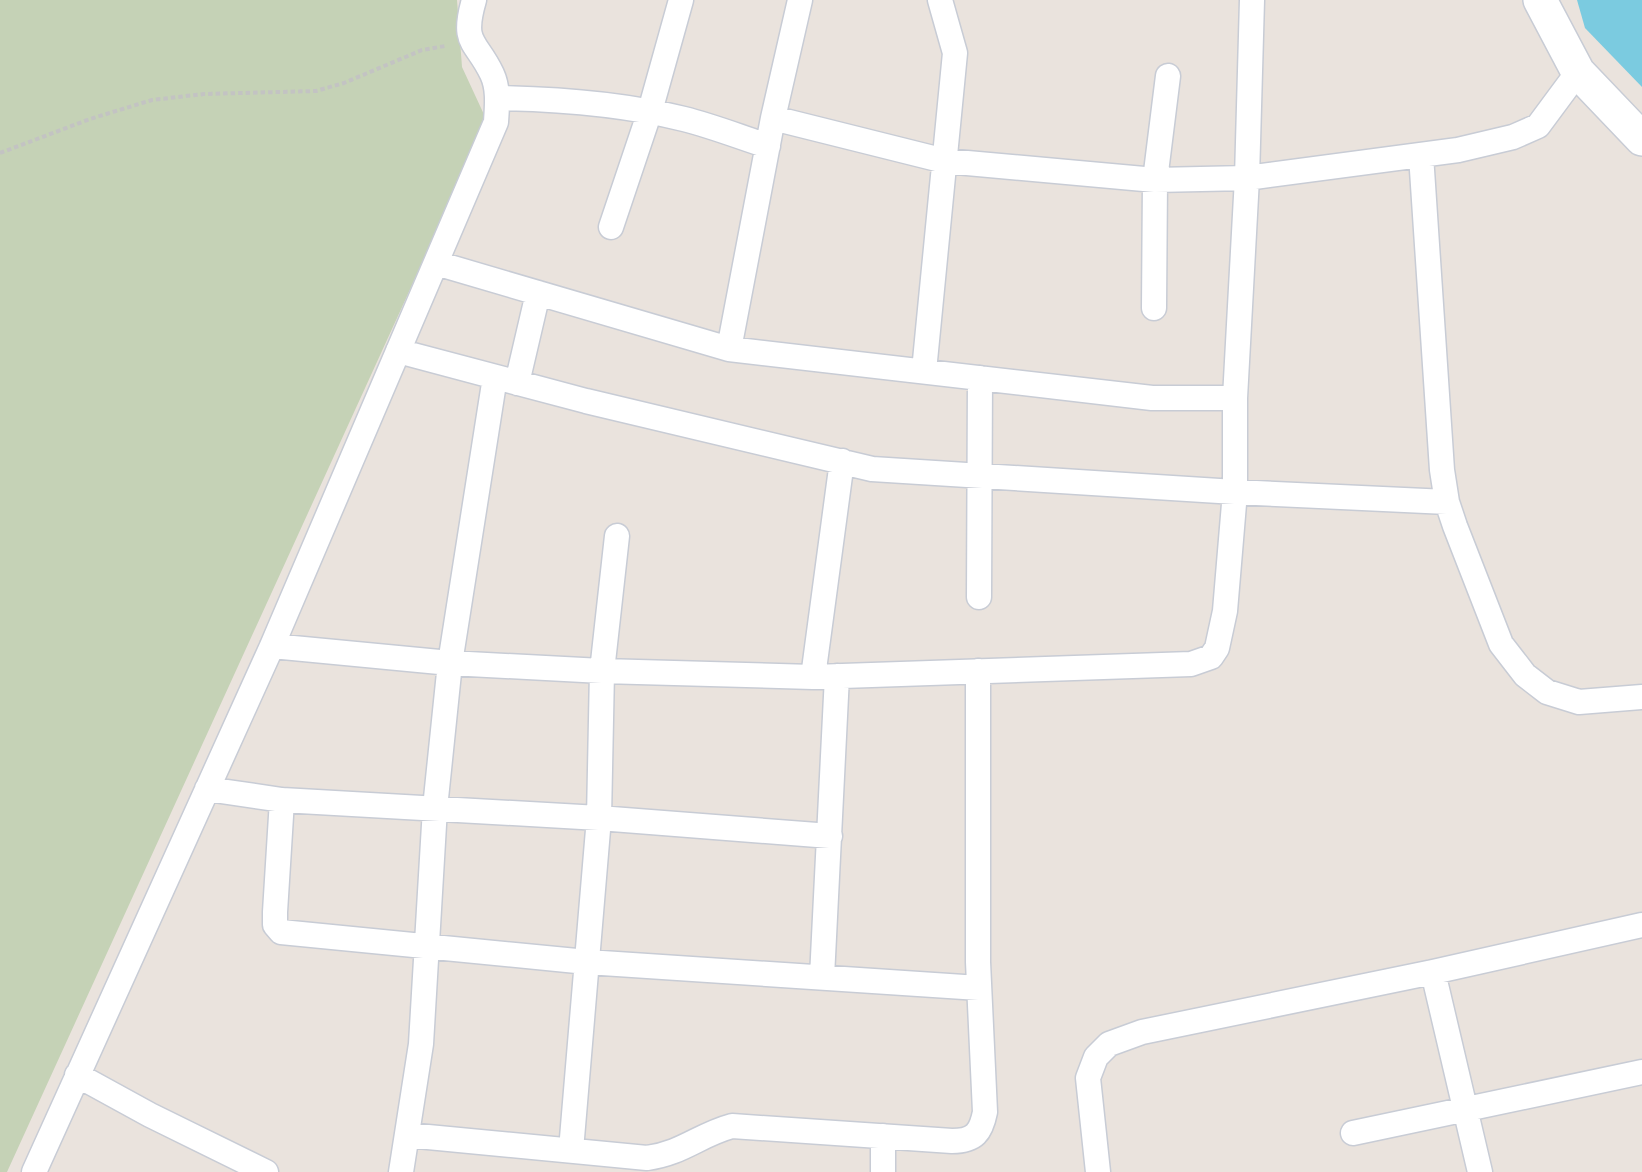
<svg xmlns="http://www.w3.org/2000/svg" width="1642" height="1172" font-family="'IBM Plex Sans',sans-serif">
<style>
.cemetery{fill:#c5d2b6}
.water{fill:#7bcbe0}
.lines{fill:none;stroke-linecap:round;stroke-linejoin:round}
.street-casing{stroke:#c8ccd5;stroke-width:27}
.secondary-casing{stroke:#c8ccd5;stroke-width:36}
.path{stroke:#c3c3c3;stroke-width:4;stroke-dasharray:4.5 3;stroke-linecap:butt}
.street{stroke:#fff;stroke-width:24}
.secondary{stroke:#fff;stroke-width:33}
</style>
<rect width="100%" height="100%" fill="#eae3dd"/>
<path class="cemetery" d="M0,0H457L462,67L487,121L7,1172H0Z"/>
<path class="water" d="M1577,0H1642V87L1585,28Z"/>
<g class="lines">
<defs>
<path id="street" d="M497,98C560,99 624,104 684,119C712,126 740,137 768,146
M773,118L945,161L1155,180L1247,178L1458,150L1513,137L1538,126L1578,72
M1421,155L1442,470L1447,502L1455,526L1501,644L1525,675L1547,692L1579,702L1642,697
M611,227L650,111L681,0
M436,263L729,349L1152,398H1235
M1154,308L1155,180L1168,76
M729,349L773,118L800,0
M398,351L586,401L872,469L1235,492L1447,502
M924,371L955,53L940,0
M517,383L538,293
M979,597L980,378
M272,646L450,663L602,671L813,677L1191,664L1211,657L1217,648L1225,611L1235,492V398L1247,178L1252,0
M813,677L842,461
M207,789L282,800L599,818L830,836
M282,800L275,912V925L281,932L587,962L979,988
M1433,972L1480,1172
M822,977L837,676
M77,1075L150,1115L266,1172
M1353,1133L1642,1072
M407,1135L647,1158C683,1153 699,1135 732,1126L952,1141C975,1141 981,1132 985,1112L978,962V671
M883,1136V1172
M571,1150L599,818L602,671L617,536
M34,1172L272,646L496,122C497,106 499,89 492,74C476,40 461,45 474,0
M401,1172L421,1044L435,808L450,663L495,377
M1098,1172L1088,1078L1096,1057L1109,1044L1142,1032L1433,972L1642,925"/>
<path id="secondary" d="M1540,0L1578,72L1642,139"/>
</defs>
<use href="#street" class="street-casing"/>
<use href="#secondary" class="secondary-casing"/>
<path class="path" d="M0,153L90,119L152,100L204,94L316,91L344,83L422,50L445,46"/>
<use href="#street" class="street"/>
<use href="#secondary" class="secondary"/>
</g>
</svg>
